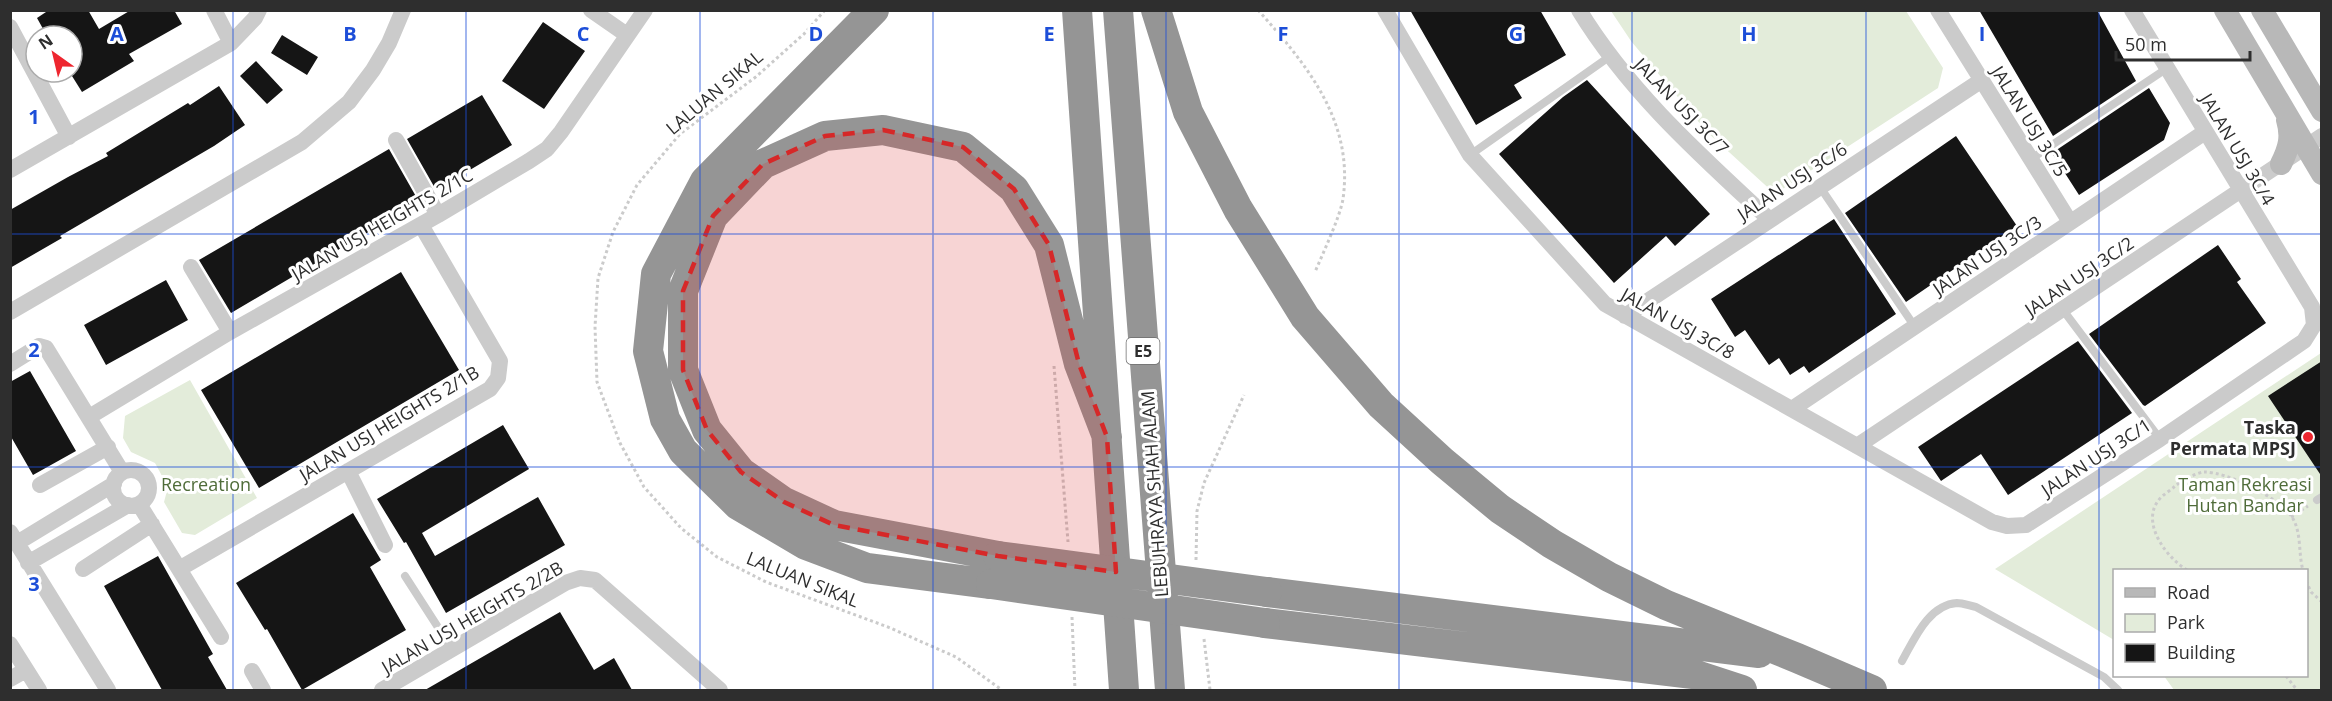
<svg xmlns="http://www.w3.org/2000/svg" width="2332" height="701" font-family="'Open Sans',sans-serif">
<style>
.green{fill:#e3ecda}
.building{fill:#151515}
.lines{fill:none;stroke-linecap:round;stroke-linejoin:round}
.path{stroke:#cbcbcb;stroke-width:3;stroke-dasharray:3 3;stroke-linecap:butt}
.lane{stroke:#cbcbcb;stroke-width:8}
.street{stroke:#cbcbcb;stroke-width:16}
.secondary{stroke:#b8b8b8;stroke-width:22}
.highway{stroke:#959595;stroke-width:30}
.highway-bridge{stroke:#959595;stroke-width:30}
.marked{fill:#d62828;fill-opacity:0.2;stroke:#d62828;stroke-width:4.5;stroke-dasharray:12 8;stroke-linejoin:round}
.grid{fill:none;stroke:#1d4ed8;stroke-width:1.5;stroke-opacity:0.55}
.poi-dot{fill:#ee262f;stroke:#fff;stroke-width:2}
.labels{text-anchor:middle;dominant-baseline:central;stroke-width:6;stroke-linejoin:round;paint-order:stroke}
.shield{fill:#fff;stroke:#6d6d6d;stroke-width:1.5}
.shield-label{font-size:16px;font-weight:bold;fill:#2e2e2e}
.street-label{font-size:18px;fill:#2e2e2e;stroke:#fff}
.poi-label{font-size:18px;font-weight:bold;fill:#2e2e2e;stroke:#fff;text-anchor:end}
.park-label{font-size:18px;fill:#4f6c39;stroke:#fff}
.grid-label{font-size:20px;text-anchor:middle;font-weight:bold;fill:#1d4ed8;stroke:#fff;stroke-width:6;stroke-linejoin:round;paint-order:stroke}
</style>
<rect width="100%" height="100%" fill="#fff"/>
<path class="green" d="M1611,11H1906L1943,68L1938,88L1775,194L1707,132L1631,41Z
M2321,353V690H2174L2164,676H2306V570H2114V640L1995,569Z
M190,380L257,498L195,535L182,533L164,502L168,487L155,463L131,452L123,438L125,416Z"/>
<path class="building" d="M49,10H88L99,29L131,10H174L182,24L129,54L134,61L82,92L72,76V36H47L37,18Z
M1410,10H1540L1566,55L1514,85L1522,98L1476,125Z
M1979,10H2097L2136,81L2053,136Z
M543,22L585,51L544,109L502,81Z
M282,35L318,57L307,75L271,53Z
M256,61L283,90L267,104L240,76Z
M1587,80L1710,214L1675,246L1666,236L1614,283L1499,154L1563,97Z
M219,86L245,125L214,146L60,236L62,238L10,268V210L68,177L108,156L106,153L188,103L190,105Z
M2149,88L2170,123L2164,140L2079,195L2052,153Z
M482,95L512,145L436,190L407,139Z
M1956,136L2017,226L1906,302L1845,213Z
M389,149L418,200L415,202L416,204L231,313L199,260Z
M1834,219L1896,314L1809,373L1804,366L1790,375L1779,358L1769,365L1745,330L1735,337L1711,299Z
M2218,245L2241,279L2237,282L2266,323L2145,406L2143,405L2089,334Z
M401,272L459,370L259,488L201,390Z
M166,280L188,320L106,365L84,325Z
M2078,341L2132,413L2008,495L1981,454L1941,481L1918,447Z
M2322,361V477L2268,396Z
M30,371L76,451L33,475L10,435V382Z
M503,425L529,469L422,533L435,556L538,497L565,545L446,613L406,542L404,543L377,499Z
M353,513L381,560L370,567L406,630L302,690L267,629L265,630L236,583Z
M158,556L213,654L208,657L227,690H162L104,586Z
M560,612L594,670L614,658L632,690H425Z"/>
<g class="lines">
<path class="path" d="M825,10L804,34L757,76L680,134L637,185L613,232L598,278L595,327L597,382L620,443L644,487L681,528L717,557L766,582L888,627L956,657L1002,690
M1258,10C1307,65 1354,121 1343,199C1340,217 1323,253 1315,272
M1054,366L1068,542
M2291,517L2308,506
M1196,560L1197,511L1204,483L1244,395
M2187,570C2167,558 2141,524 2158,501C2162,495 2170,491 2175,486C2182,481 2195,473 2204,472C2228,472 2278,497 2292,517C2302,533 2298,553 2303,570
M2306,581L2311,592L2322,602
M1072,617L1075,690
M1204,639L1210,690
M2286,676L2297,690"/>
<path class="lane" d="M1470,155L1609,57
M2031,159L2166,69
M1820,187L1915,327
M2063,310L2160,439
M2317,500L2322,497
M405,576L452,649
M1902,661C1914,640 1928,605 1957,603C1963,603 1970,606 1976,607L2104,677L2118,690"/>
<path class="street" d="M214,10L231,43
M591,10L627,35
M1385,10L1470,155L1605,304L1992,522L2007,526L2026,525L2160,439L2304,341L2314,325L2312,307L2132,10
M1579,10C1629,92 1700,155 1769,219
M1938,10L2070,222
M10,27L69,137
M396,140L438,215
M10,170L231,43L255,18L259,10
M191,267L230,332
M10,312L302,142L349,102L373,70L389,43L403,10
M1625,316L1982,80
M10,364L39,346L46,348L122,472
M1792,409L2205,132
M89,417L230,332L438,215L529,161L547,149L561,132L645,10
M1857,446L2322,136
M113 488a18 18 0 1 1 36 0a18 18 0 1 1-36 0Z
M348,471L385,545
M40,485L108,447
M139,504L221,637
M10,532L108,690
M17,543L114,484
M28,563L128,505
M83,569L152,524
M179,569L490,389L498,378L500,361L421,225
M10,644L39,690
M252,671L263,690
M10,679L26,670
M382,690L565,583L580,578L595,580L720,690"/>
<path class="secondary" d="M2225,10L2322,174
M2262,10L2322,111
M2281,164C2289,148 2292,137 2287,120"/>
<path class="highway" d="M874,10L705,181L656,274L648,351L665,419L683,451L738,505L806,545L867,568L991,584
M1077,10L1124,690
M1118,10L1170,690
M1156,10L1188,112L1238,209L1305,317L1381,405L1442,461L1500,509L1552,544L1609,577L1666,605L1797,658L1872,690
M998,556L834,525L784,502L741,472L707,430L683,370V291L713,216L763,164L825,136L883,130L963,147L1014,189L1049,245L1079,364L1107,437
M1267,592L1759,653
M1265,623L1693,674L1742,690"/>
<path class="highway-bridge" d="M998,556L1267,592
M991,584L1265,623"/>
</g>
<path class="marked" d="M883,130L963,147L1014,189L1049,245L1079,364L1107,437L1116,572L998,556L834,525L784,502L741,472L707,430L683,370V291L713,216L763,164L825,136Z"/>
<path class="grid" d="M233,10V690M466,10V690M700,10V690M933,10V690M1166,10V690M1399,10V690M1632,10V690M1866,10V690M2099,10V690M10,234H2322M10,467H2322"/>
<circle class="poi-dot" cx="2308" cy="437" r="6"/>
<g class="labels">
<rect class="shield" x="1126.5" y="338" width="33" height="26" rx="4.5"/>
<g class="shield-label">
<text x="1143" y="351">E5</text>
</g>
<g class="street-label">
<text transform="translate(714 92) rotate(-40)">LALUAN SIKAL</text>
<text transform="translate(1682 106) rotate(46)">JALAN USJ 3C/7</text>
<text transform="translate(2030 121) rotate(58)">JALAN USJ 3C/5</text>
<text transform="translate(2238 149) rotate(59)">JALAN USJ 3C/4</text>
<text transform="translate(1792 181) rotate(-33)">JALAN USJ 3C/6</text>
<text transform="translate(382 224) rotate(-30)">JALAN USJ HEIGHTS 2/1C</text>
<text transform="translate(1987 255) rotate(-34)">JALAN USJ 3C/3</text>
<text transform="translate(2079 276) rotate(-34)">JALAN USJ 3C/2</text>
<text transform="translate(1678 323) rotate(29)">JALAN USJ 3C/8</text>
<text transform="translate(389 423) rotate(-31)">JALAN USJ HEIGHTS 2/1B</text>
<text transform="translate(2096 457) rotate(-33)">JALAN USJ 3C/1</text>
<text transform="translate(1154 494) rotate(-94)">LEBUHRAYA SHAH ALAM</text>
<text transform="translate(803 579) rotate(22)">LALUAN SIKAL</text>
<text transform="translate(472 617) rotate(-30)">JALAN USJ HEIGHTS 2/2B</text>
</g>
<g class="poi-label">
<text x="2296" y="427">Taska<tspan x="2296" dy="21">Permata MPSJ</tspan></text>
</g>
<g class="park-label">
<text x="206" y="484">Recreation</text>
<text x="2245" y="484">Taman Rekreasi<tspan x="2245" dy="21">Hutan Bandar</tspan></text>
</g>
</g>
<g class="grid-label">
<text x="117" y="41">A</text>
<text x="350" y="41">B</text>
<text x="583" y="41">C</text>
<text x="816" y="41">D</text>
<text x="1049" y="41">E</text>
<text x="1283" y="41">F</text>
<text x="1516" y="41">G</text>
<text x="1749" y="41">H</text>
<text x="1982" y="41">I</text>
<text x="34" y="124">1</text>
<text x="34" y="357">2</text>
<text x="34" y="591">3</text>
</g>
<rect width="2332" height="701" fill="none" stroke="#2e2e2e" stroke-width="24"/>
<rect x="2113" y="569" width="195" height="108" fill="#ffffff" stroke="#ababab" stroke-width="1.5"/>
<rect x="2125" y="588" width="30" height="9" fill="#b8b8b8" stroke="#ababab" stroke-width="1.5"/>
<text x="2167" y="599" font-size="18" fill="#2e2e2e">Road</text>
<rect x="2125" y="614" width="30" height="18" fill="#e3ecda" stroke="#ababab" stroke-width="1.5"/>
<text x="2167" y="629" font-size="18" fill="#2e2e2e">Park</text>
<rect x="2125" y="644" width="30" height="18" fill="#151515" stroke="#ababab" stroke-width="1.5"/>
<text x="2167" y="659" font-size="18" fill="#2e2e2e">Building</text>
<g transform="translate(54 54) rotate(326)"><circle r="28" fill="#ffffff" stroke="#ababab" stroke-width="1.5"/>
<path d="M0-4.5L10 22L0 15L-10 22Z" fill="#ee262f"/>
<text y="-9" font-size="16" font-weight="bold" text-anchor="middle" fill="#2e2e2e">N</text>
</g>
<path d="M2116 51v9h134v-9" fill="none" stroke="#2e2e2e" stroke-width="3"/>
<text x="2125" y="51" font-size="18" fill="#2e2e2e" stroke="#ffffff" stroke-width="4.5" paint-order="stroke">50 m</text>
</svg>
